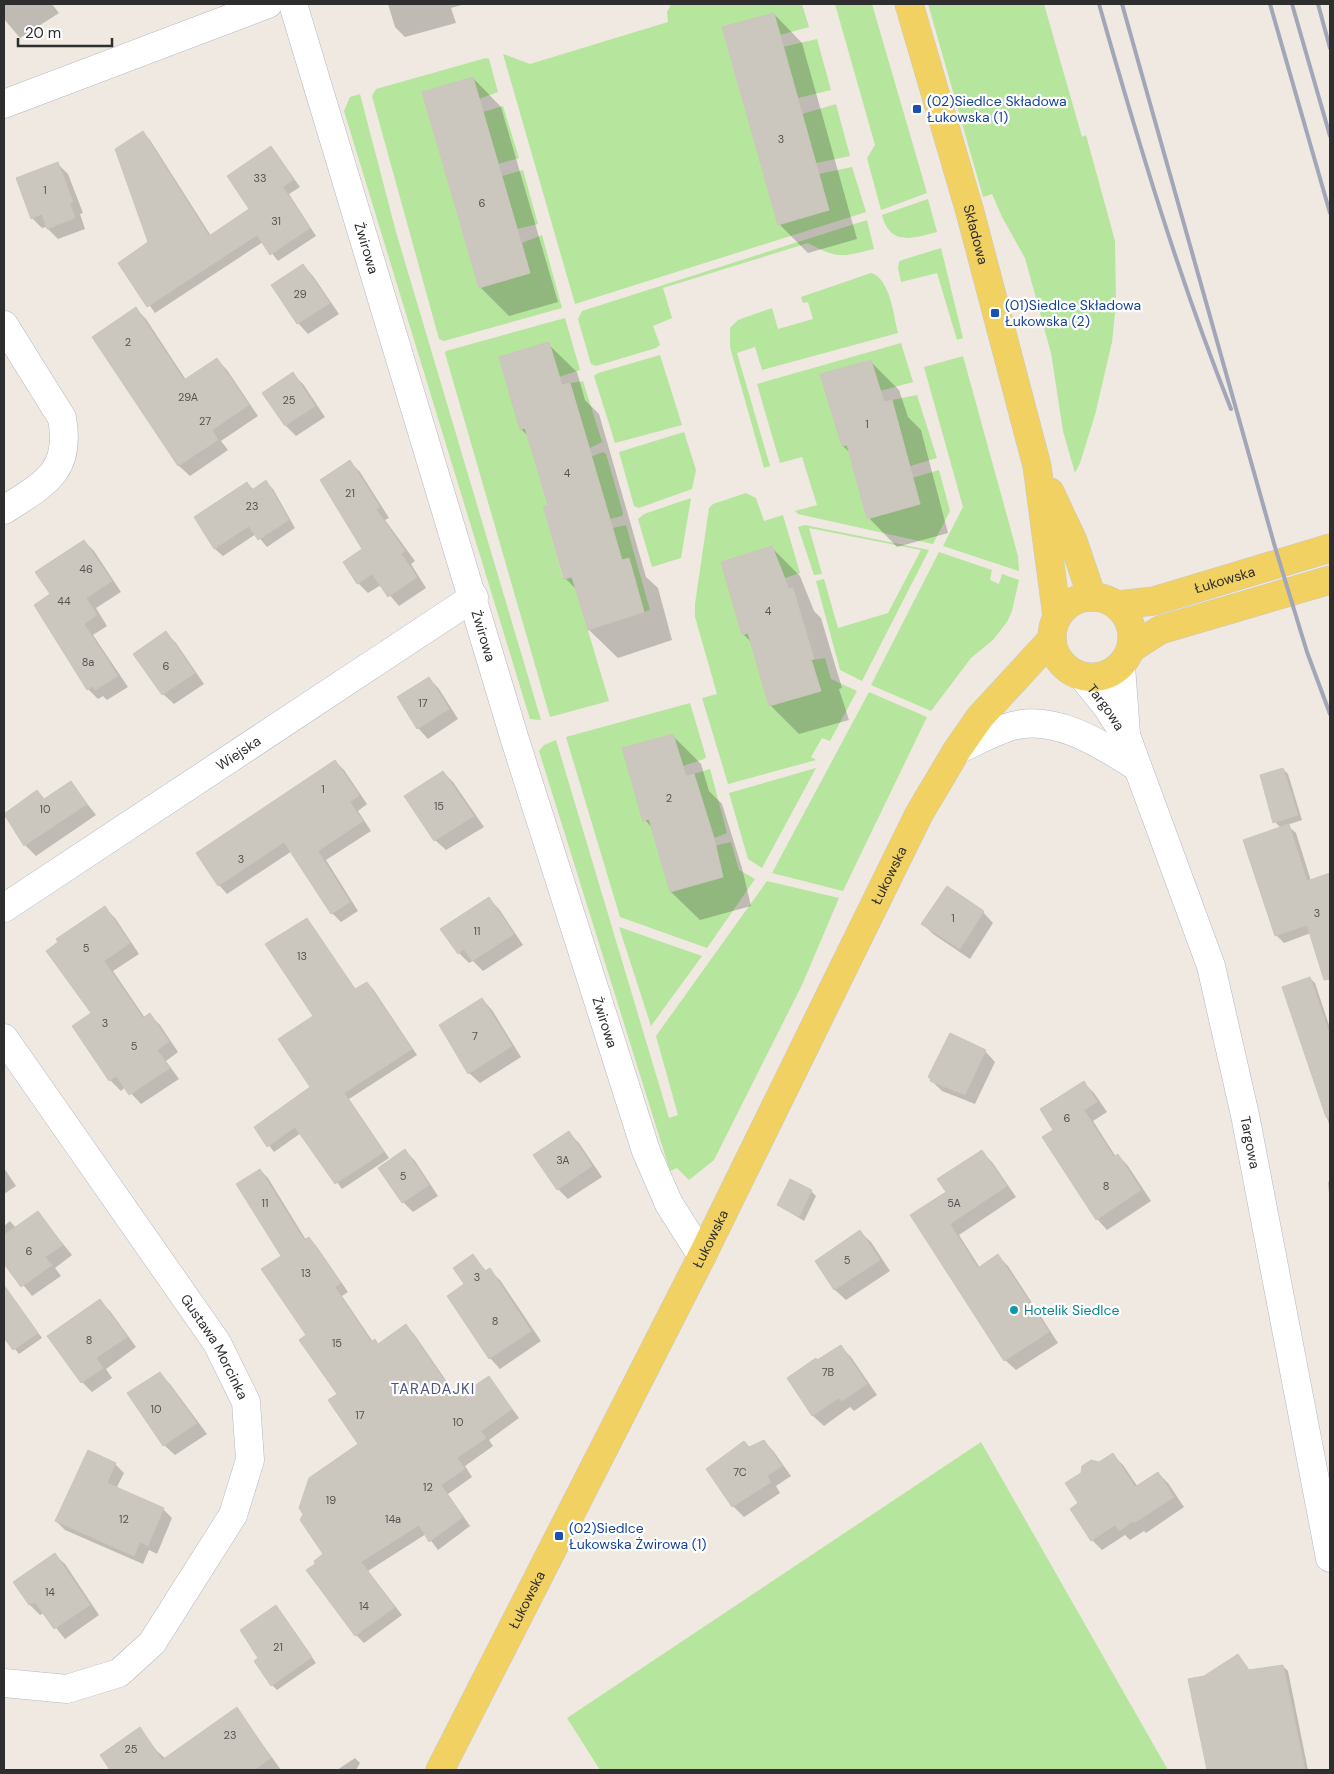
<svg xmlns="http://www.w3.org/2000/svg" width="1334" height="1774" font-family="'DM Sans',sans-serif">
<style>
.green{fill:#b6e59e}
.shadow{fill:#0003}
.building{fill:#cbc7bf;stroke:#cbc5ba}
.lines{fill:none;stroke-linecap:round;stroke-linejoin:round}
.minor-casing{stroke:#b4b7c1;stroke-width:29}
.major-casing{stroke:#c9c9c9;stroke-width:29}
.minor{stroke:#fff;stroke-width:28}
.major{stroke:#f2d163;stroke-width:28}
.rail{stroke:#a3a6b8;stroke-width:4}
.transit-dot{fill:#1a4fb4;stroke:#fff;stroke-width:2}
.culture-dot{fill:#0f9aa8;stroke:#fff;stroke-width:2}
.labels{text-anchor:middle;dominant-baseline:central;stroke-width:4.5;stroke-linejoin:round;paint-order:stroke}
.number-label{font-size:11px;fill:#555452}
.transit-label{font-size:14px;fill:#164399;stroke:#fff;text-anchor:start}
.street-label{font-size:14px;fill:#2e2e2e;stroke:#fff}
.culture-label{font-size:14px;fill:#0d838f;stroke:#fff;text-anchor:start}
.neighbourhood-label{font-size:15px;letter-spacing:1px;fill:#4d5680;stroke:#fff}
</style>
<rect width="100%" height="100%" fill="#efe9e1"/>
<path class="green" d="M671,4H802L809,27L780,35L774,13L722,28L778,224L829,210L819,174L852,167L866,212L575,304L503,54L530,64L668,22L667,12Z
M835,4H872L927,193L881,210L867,158L875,145Z
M928,4H1044L1082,137L1086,135L1115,241L1116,303L1112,342L1095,415L1080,463L1075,473L1063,431L1051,353L1025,258L1002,217L992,194L983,197Z
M817,39L831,90L798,98L783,47Z
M486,58L489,59L498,92L479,99L473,77L422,92L479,288L530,273L522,243L542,235L562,308L444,341L439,339L372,96L376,89Z
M360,94L396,232L541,720L530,719L344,111L350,97Z
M836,104L850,156L816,163L802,114Z
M503,106L519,158L498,164L483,112Z
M523,170L538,224L517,229L502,176Z
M928,199L937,232C914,238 890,247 882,215Z
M867,220L874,249C841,257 838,259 808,243L663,288L672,318L653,326L660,345L656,348L596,366L591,364L578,319L582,311Z
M941,248L963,338L957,340L937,273L901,282L898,268L899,262L902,260Z
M871,273C890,278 894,317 898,333L762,370L755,347L737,353L770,466L764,468L730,347V328L738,320L772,308L778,329L813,319L808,302L803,303L801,297Z
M565,318L580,370L559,377L499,357L520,429L525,428L548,505L543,507L563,578L572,577L609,701L550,717L445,353L446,351Z
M901,343L913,382L880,391L870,360L821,374L842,446L847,445L867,519L919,504L912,478L939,470L950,511L933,544L798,514L795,511L817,505L802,457L780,463L757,384Z
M660,355L682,425L615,443L594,376L598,373Z
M963,356L1018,556L1019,571L943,546L963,507L924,367Z
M583,381L602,442L590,448L570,383Z
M917,395L937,458L910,466L892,400Z
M684,432L696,470L692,489L639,508L634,506L619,452Z
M603,452L606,454L623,513L622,516L610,519L590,457Z
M746,493L756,498L764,521L783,515L800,573L785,578L772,546L721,562L742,634L748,633L769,706L821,691L812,660L825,658L831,679L857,691L830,741L822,738L811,757L816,760L728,784L702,698L717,694L695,617V604L709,508L713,504Z
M691,498L681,558L652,567L638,519L644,514Z
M626,525L650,610L644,612L629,558L614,562L604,530Z
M805,525L929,550L862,681L840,670L816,581L824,579L838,628L888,613L921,550L809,528L822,574L814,575L798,527Z
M939,552L992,570L990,580L999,584L1002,574L1019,580L1012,611L1007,622L993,640L971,658L931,711L871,685Z
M869,692L927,717L843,891L772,873Z
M690,703L706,757L704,759L683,766L672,734L622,748L644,821L649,819L670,892L722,877L714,846L731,842L739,870L755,879L707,948L620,917L566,737Z
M556,740L669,1118L678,1115L656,1036L767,881L839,898L802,985L714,1160L689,1180L677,1168L670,1171L539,751L544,745Z
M816,768L762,868L748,859L729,793Z
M710,769L727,833L714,838L694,774Z
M619,927L702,956L651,1026Z
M981,1442L1168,1770H600L567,1718Z"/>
<path class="shadow" d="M4,4H52L59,13L20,38L4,19Z
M388,4H465L451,8L456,23L405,37L395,27Z
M774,14L802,43L857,239L808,253L779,224Z
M473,78L501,107L558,302L509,316L481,288L424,93Z
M143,133L150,140L211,236L251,210L271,147L300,187L289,194L316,236L278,261L263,242L155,313L119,263L149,243Z
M58,164L68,174L83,213L80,214L85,229L58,239L46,227L42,228L32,218Z
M303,265L313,276L339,314L308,334L298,323L273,285Z
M136,309L146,319L186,380L217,359L227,370L258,416L221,441L228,450L190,476L179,466L94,337Z
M548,344L577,372L585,400L599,414L646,577L658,588L672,640L618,658L589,630L578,591L565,578L550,506L529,437L521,429Z
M870,361L899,390L908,417L921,430L948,533L897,547L869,518L851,454L843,446Z
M293,374L303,384L325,417L296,436L286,426L264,393Z
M350,462L360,472L389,518L385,520L415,561L411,564L426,588L399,606L381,585L368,593L358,583L364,549Z
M266,482L273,489L295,528L267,547L256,534L223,556L215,549L196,518L247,483L254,490Z
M84,541L94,551L121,592L96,608L107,626L93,635L128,687L107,700L103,696L98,699L88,689L52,595Z
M771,547L800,576L814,611L821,618L842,688L839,689L849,720L799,734L770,705L752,643L743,634Z
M166,633L176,643L204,684L174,704L163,694Z
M429,678L439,689L458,719L428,739L418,728Z
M672,735L701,764L709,791L722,804L742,868L751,906L700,920L671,892L653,829L645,820Z
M335,761L344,770L367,804L358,811L371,831L326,860L358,911L341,922L332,913L292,851L227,894L219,885Z
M1283,769L1288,774L1302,820L1287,825L1296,833L1311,881L1330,875V951L1323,954L1311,933L1284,943L1276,935L1281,828L1275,822Z
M443,772L453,782L484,827L446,850L435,840Z
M71,783L96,815L36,856L25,845L5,815L37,792L45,800Z
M489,899L499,909L523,945L483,971L473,961L469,963L459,953Z
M105,908L115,918L139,954L113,971L145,1018L150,1015L160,1025L178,1052L166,1061L179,1079L141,1104L125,1087L121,1091L110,1080L74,1026L92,1014Z
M983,912L993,923L970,959L933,934L923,924Z
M306,919L356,990L367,983L373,989L417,1055L349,1099L389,1158L342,1189L301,1133L274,1152L255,1127L311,1087L315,1017Z
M1310,978L1315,983L1330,1028V1127L1283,987Z
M482,999L492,1010L521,1057L480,1083L469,1073Z
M985,1051L995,1062L975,1104L942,1091L932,1081Z
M1083,1082L1094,1093L1107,1112L1093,1121L1116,1157L1118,1155L1128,1166L1151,1201L1107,1230L1097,1219L1044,1137L1055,1130Z
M569,1133L579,1143L602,1177L568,1199L558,1189Z
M405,1150L415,1161L438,1196L413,1212L403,1202Z
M982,1152L992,1162L1016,1197L959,1235L980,1268L998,1256L1008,1266L1058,1343L1016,1370L1005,1360L912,1216L947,1192Z
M4,1168L16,1186L4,1194Z
M260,1170L268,1178L306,1240L309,1238L317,1247L348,1292L342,1296L373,1342L375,1341L379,1345L406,1326L414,1334L458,1398L489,1378L519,1418L489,1440L493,1446L465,1466L472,1477L448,1494L470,1526L438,1550L426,1534L368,1571L402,1615L364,1643L356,1635L317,1564L325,1555L360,1445L339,1395L308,1336Z
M790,1181L811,1191L816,1196L804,1221L778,1205Z
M1330,1181V1205L1328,1182Z
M38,1213L72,1255L55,1268L61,1276L32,1296L4,1261V1226L10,1221L16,1228Z
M860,1232L871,1242L890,1271L846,1300L835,1290L816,1261Z
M473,1256L487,1272L489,1270L500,1280L541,1341L500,1369L490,1358L448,1296L465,1284Z
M11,1296L42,1338L19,1354L4,1335V1301Z
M100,1301L110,1311L136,1347L106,1369L112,1378L92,1392L82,1382Z
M841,1347L851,1357L877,1395L854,1411L850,1407L824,1426L813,1416L789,1378Z
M159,1373L170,1384L207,1434L175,1455L164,1445Z
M764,1441L774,1452L791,1476L776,1486L780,1493L744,1517L733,1506L708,1469Z
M1113,1455L1123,1465L1138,1487L1158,1473L1168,1483L1184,1507L1146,1533L1144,1531L1130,1540L1125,1535L1102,1550L1092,1540L1080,1504L1099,1463Z
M115,1464L124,1473L116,1489L163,1509L172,1518L157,1554L149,1550L143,1564L65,1530L56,1521Z
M54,1554L65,1564L99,1615L65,1639L44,1613L40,1615L30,1605L15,1582Z
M280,1612L316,1663L277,1690L272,1685L260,1659Z
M1283,1666L1288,1671L1308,1770H1208L1190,1680Z
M237,1709L281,1770H224L217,1761L203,1770H112L101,1755L140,1729L157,1751L166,1759Z
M355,1758L360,1763L356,1770H337Z"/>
<path class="building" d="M774,13L829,210L778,225L722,27Z
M473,77L530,273L479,288L422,92Z
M143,131L209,236L249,209L227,176L271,146L294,179L283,187L310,228L270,255L257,235L147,307L118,263L148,242L115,149Z
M58,162L73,202L70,204L75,218L47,229L42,214L31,219L16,178Z
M303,264L330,303L297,324L271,285Z
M136,307L184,380L217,358L249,405L212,430L218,440L178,466L92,337Z
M549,342L562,385L570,383L622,560L629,558L644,612L588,630L572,577L564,579L543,506L548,505L525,428L520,430L499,357Z
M871,360L884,402L892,400L920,504L867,519L847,445L842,446L820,374Z
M293,372L315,406L285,426L262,393Z
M350,460L380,507L376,509L405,551L401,554L417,577L388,597L372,574L357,584L343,562L362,549L320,480Z
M266,480L289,520L258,540L249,526L214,549L194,517L247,482L252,490Z
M84,540L112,581L86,598L97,615L84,624L118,676L95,690L93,686L87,690L34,605L50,594L35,572Z
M772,546L789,589L793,588L814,659L811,660L821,691L769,706L748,633L742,635L721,562Z
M166,631L195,673L162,695L133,654Z
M429,677L449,709L417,729L397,697Z
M673,734L686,776L694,774L714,838L723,877L670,892L649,819L643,821L622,748Z
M335,760L359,795L350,802L363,821L318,851L350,902L331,914L284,842L218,886L196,853Z
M1283,768L1298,815L1273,823L1260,775Z
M443,771L474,816L434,841L404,796Z
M71,781L87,804L24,846L4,814L37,790L44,799Z
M1289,824L1307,881L1330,873V979L1324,980L1307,925L1275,936L1243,840Z
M947,886L984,911L960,949L921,924Z
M489,897L514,934L472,961L464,949L458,954L440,929Z
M105,906L130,943L104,961L143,1018L150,1013L169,1042L157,1050L170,1068L129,1095L116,1076L109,1081L72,1026L91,1013L46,951L58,942L56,939Z
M307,918L355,989L367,982L412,1049L344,1093L384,1152L335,1184L295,1127L267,1147L254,1127L310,1087L278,1039L313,1016L265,944Z
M1310,977L1330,1035V1117H1326L1282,987Z
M482,998L512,1046L468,1074L439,1025Z
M950,1033L986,1050L965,1095L930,1081L931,1079L928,1077Z
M1084,1081L1097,1102L1084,1110L1114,1157L1118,1154L1141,1190L1096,1220L1042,1137L1053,1130L1040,1109Z
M569,1131L592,1166L557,1190L533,1155Z
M405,1149L429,1185L402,1203L378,1168Z
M982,1150L1007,1186L950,1224L978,1268L998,1254L1049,1332L1004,1361L910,1215L946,1192L937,1179Z
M260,1169L304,1240L309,1237L341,1283L335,1287L371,1342L375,1339L378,1344L406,1324L456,1398L489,1376L512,1409L481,1431L486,1438L457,1458L465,1469L441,1485L463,1517L429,1542L419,1525L361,1562L395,1607L355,1636L306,1570L315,1564L314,1561L323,1554L300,1520L303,1514L299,1508L309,1478L358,1444L328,1400L337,1394L299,1340L306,1335L261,1269L281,1256L236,1184Z
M790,1179L812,1190L799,1217L777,1205Z
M38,1211L63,1245L45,1257L52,1265L21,1287L4,1264V1235Z
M860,1230L880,1260L834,1290L815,1261Z
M473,1254L485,1271L490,1268L531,1331L489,1359L447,1296L464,1284L453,1268Z
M4,1285L38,1333L13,1350L4,1338Z
M100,1299L127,1337L96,1358L103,1368L81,1383L47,1336Z
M841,1345L867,1384L842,1401L839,1398L812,1416L787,1378L816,1358L817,1360Z
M160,1372L197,1423L163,1446L127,1393Z
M764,1440L782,1466L767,1476L771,1482L732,1507L706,1469L744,1441L749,1447Z
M88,1450L116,1463L107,1483L164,1508L148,1546L140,1542L134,1556L55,1521Z
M1113,1453L1135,1487L1158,1472L1174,1497L1134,1523L1133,1521L1119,1531L1115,1525L1091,1541L1070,1509L1078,1503L1065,1483L1081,1473L1082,1466L1091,1460L1099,1462Z
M55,1553L90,1605L54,1629L35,1602L29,1605L13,1582Z
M276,1605L312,1657L271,1686L254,1661L258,1658L240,1630Z
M1238,1654L1249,1670L1283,1665L1305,1770H1207L1188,1679L1204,1676Z
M237,1707L271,1758L254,1770H110L100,1755L140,1727L162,1760Z"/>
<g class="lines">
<defs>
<g id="minor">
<path id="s1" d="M293,4L515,740L646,1151L669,1204L702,1256"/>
<path d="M4,104L268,4"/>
<path d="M4,325L62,418C72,472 44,484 4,510"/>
<path d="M1121,666L1126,734"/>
<path id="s2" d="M1083,677L1107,707L1127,738L1211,966L1245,1115L1330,1558"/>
<path d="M957,750C973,743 989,734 1006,728C1051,711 1101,744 1137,767"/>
<path id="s3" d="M4,908L474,597"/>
<path id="s4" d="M4,1038L217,1343L246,1402L250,1460L233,1515L152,1643L119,1673L67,1689L4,1683"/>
</g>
<g id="major">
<path id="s5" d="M909,4L970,212L1037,466L1057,617"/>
<path d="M1050,492L1073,541L1092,597"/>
<circle cx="1092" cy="637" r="40"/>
<path id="s6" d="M1117,605L1154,601L1330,548"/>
<path d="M1132,648L1160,630L1330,580"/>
<path id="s7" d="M440,1770L702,1256L919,814L957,750L980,717L1052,639"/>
</g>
</defs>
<use href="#minor" class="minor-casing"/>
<use href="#major" class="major-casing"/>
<use href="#minor" class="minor"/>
<use href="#major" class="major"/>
<path class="rail" d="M1099,4C1138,141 1178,276 1231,409
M1122,4L1275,547L1307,652L1330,714
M1270,4L1330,213
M1292,4L1330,136
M1318,4L1330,48"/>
</g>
<g class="transit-dot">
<rect x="912" y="104" width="10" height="10" rx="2.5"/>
<rect x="990" y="308" width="10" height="10" rx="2.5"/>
<rect x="554" y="1531" width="10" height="10" rx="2.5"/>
</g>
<circle class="culture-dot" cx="1014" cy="1310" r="5"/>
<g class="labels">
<g class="number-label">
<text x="781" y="139">3</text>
<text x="260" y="178">33</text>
<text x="45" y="190">1</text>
<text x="482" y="203">6</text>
<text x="276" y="221">31</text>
<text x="300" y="294">29</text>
<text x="128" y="342">2</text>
<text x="188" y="397">29A</text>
<text x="289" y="400">25</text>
<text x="205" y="421">27</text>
<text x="867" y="424">1</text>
<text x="567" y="473">4</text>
<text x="350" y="493">21</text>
<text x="252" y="506">23</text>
<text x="86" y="569">46</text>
<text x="64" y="601">44</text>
<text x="768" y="611">4</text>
<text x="88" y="662">8a</text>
<text x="166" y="666">6</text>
<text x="423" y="703">17</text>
<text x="323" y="789">1</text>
<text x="669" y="798">2</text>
<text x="439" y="806">15</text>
<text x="45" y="809">10</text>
<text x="241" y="859">3</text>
<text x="1317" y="913">3</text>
<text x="953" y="918">1</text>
<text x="477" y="931">11</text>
<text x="86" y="948">5</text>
<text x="302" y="956">13</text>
<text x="105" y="1023">3</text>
<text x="475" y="1036">7</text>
<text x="134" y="1046">5</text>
<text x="1067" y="1118">6</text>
<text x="563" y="1160">3A</text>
<text x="403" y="1176">5</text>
<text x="1106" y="1186">8</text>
<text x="265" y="1203">11</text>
<text x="954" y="1203">5A</text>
<text x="29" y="1251">6</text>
<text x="847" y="1260">5</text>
<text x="306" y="1273">13</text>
<text x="477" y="1277">3</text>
<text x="495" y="1321">8</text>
<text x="89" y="1340">8</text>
<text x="337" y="1343">15</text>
<text x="828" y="1372">7B</text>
<text x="156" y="1409">10</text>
<text x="360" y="1415">17</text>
<text x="458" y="1422">10</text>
<text x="740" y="1472">7C</text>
<text x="428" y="1487">12</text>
<text x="331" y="1500">19</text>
<text x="124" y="1519">12</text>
<text x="393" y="1519">14a</text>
<text x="50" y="1592">14</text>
<text x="364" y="1606">14</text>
<text x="278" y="1647">21</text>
<text x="230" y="1735">23</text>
<text x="131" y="1749">25</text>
</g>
<g class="transit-label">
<text x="927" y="101">(02)Siedlce Składowa<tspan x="927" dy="16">Łukowska (1)</tspan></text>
<text x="1005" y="305">(01)Siedlce Składowa<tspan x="1005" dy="16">Łukowska (2)</tspan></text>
<text x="569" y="1528">(02)Siedlce<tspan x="569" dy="16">Łukowska Żwirowa (1)</tspan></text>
</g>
<g class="street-label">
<text stroke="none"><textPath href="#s5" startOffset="240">Składowa</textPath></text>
<text stroke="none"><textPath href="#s1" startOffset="255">Żwirowa</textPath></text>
<text stroke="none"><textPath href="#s6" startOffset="111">Łukowska</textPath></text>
<text stroke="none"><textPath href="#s1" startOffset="660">Żwirowa</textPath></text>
<text stroke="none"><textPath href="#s2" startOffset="38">Targowa</textPath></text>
<text stroke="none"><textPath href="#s3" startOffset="281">Wiejska</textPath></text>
<text stroke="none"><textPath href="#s7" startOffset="1001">Łukowska</textPath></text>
<text stroke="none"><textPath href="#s1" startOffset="1065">Żwirowa</textPath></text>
<text stroke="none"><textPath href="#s2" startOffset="499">Targowa</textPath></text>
<text stroke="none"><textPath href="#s7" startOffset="596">Łukowska</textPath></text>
<text stroke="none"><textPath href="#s4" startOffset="374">Gustawa Morcinka</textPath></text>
<text stroke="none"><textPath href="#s7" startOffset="191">Łukowska</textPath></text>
</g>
<g class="culture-label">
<text x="1024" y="1310">Hotelik Siedlce</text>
</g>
<g class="neighbourhood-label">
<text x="433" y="1389">TARADAJKI</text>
</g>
</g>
<rect width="1334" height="1774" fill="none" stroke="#2e2e2e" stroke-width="10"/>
<path d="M18 38v8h94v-8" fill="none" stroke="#2e2e2e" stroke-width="2.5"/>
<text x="25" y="38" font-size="15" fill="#2e2e2e" stroke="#ffffff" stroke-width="4" paint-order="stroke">20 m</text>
</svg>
